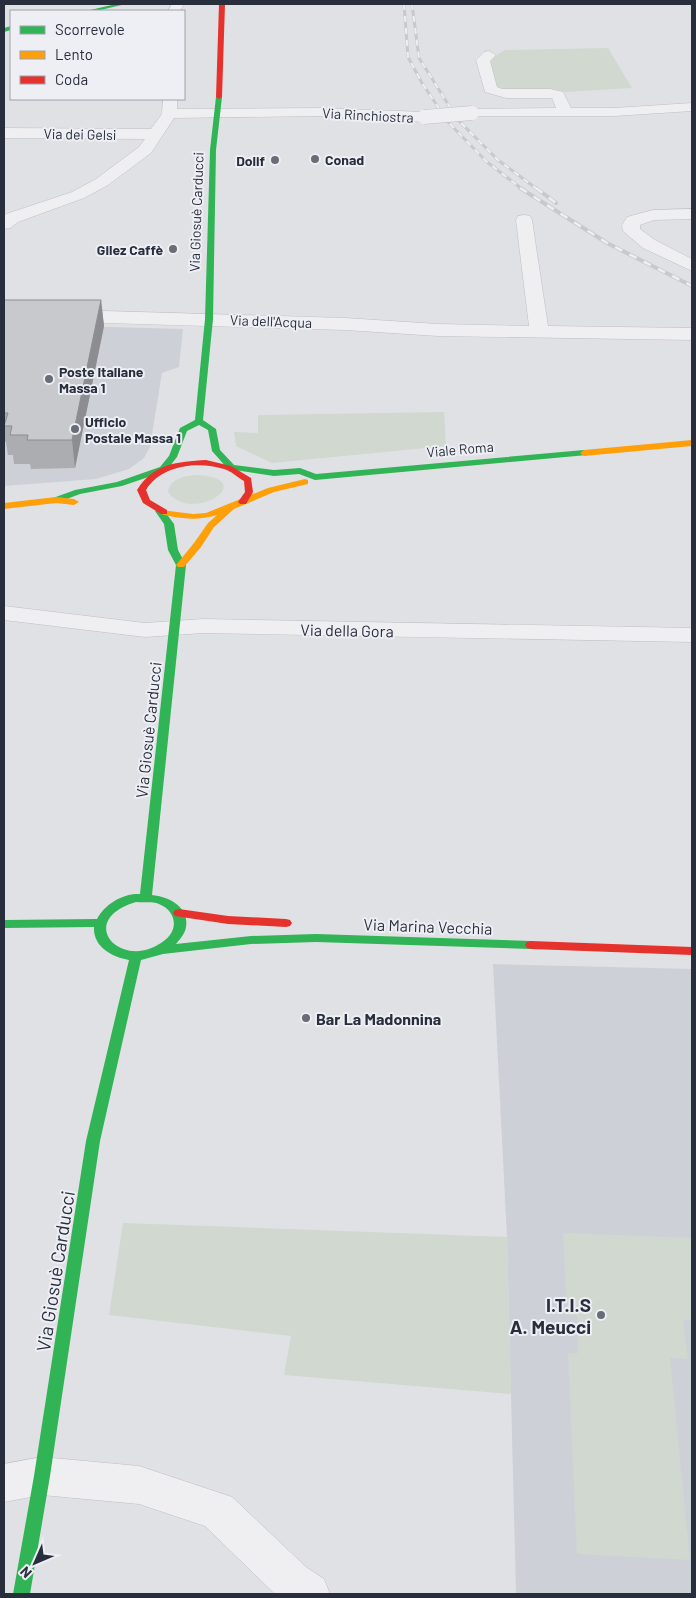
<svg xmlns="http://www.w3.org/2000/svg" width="696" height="1598" font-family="Barlow,sans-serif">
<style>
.built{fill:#ced0d8}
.green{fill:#d0d8d0}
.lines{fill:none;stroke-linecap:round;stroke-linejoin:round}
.street-casing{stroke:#bebfc3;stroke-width:1}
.street{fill:#efeff1;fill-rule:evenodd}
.fast{fill:#30b455;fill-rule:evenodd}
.slow{fill:#ff9f0a;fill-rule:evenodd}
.jam{fill:#e5322d;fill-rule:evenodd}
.rail-far1-casing{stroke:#c8c9cc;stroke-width:3}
.rail-casing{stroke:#c8c9cc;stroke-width:4}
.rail-far1{stroke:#edeff4;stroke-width:2;stroke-dasharray:6;stroke-linecap:butt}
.rail{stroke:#edeff4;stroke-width:2.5;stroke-dasharray:8;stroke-linecap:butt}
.street-bridge-casing{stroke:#bebfc3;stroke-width:15;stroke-linecap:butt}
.street-bridge{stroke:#efeff1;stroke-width:14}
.wall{fill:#acadb0}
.shaded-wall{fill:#8c8d90}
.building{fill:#c8c9cd;stroke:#8c8d90}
.poi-dot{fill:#686d77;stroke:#edeff4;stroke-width:2}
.labels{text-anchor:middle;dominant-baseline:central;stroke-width:4;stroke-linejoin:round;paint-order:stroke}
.far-street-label{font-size:14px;fill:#282e3c;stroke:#edeff4}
.far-poi-label{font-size:14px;font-weight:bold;fill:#282e3c;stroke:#edeff4;text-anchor:start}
.street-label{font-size:16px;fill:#282e3c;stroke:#edeff4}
.poi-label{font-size:16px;font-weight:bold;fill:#282e3c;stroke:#edeff4;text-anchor:start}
.near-street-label{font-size:19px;fill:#282e3c;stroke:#edeff4}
.near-poi-label{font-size:19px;font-weight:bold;fill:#282e3c;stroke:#edeff4;text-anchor:end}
</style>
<rect width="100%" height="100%" fill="#e0e1e5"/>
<path class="built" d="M4,324L183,329L179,367L162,373L150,447L144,458L129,469L96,479L4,486Z
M493,964L692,969V1594H516L507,1237Z"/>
<path class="green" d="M608,48L632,88L566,92L553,89L505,92L496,88L490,59L505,50Z
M444,412L446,446L272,463L236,446L234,432L258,433V415Z
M197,475C262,479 191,525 168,492C170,478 185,476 197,475Z
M123,1223L507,1237L511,1394L284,1375L291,1336L109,1315Z
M563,1233L692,1238V1320H683L688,1359L670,1358L690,1560L577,1554L568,1353H578L577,1316L567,1315Z"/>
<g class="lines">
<defs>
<path id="street" d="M172,4H184L180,11H168Z
M489,51L496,55L490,61L497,87L502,89H550L563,92L571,108H614L692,103V111L614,116H467L465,113L467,110L472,109L556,108L552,98H506L485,92L476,60L484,52Z
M163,99H177V109L319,108L424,112L429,114L432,117L429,120L424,122L319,116L174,118L151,153L108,185L84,198L18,222L10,228L4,229V216L6,214L72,192L96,179L139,147L145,139L4,138V128L151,129L162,114Z
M692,209V219L654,220L640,225V229L655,240L692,259V271L643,248L623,231L622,225L627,217L653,210Z
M524,215L530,216L532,220L548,326L692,328V340L438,336L345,330L4,320V308L345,318L438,324L529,326L516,220L518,216Z
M4,606L145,623L203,619L692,628V642L203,633L145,637L4,620Z
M42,1457L139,1466L232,1497L306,1567L324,1579L330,1594H275L205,1526L139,1504L42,1495L4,1502V1464Z"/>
</defs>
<use href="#street" class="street-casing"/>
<use href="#street" class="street"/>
<path class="fast" d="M116,4H126L96,11H86Z
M11,26V30L4,32V28Z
M219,95L222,97L216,150L213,319L203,420L216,429L220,450L234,465L274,470L300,468L316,474L584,450L587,451V455L315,480L299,474L274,476L228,469L212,451L208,430L199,425L187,431L177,457L166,471L122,486L80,494L56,503L53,502V498L75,490L117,482L160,467L169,456L180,428L195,420L205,319L210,150L216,97Z
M160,508L163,509L174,524L178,550L186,565L152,895C171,897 192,909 185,931C183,936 179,940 176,944L251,936L316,934L531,941L535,942L537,945L535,948L531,949L316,942L251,944L163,954L141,960L100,1141L50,1476L30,1594H13L34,1476L86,1141L129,960C112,957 93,947 94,927L4,928V920L97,919C105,904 123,893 140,894L176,565L168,550L164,524L155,511ZM136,902C143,903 152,901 159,904C176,911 179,929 165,940C123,974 73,921 136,902Z"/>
<path class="slow" d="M692,440V446L584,456L580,453L584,450Z
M305,479L308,480V484L274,492L234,509L214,527L201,547L184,567H178L176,565L194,543L208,523L217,515C197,521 181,519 161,514V510L193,514L206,513L268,488Z
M56,497L74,499L79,502L74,505L56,503L4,509V503Z"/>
<path class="jam" d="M219,4H225L222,97L219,99L216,97Z
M206,460L231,466L251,478L253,492L246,504H240L238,502L245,492L244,481C237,477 231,471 224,469C198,461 161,465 146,490L150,500L167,510V514H161L143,503L137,490C154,463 177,462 206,460Z
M179,909L228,916L286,919L290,920L292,923L290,926L286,927L228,924L175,916L173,913L175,910Z
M531,941L692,947V955L531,949L527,948L525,945L527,942Z"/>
<defs>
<path id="rail-far1" d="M404,4L408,57L422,83L448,122L487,162L522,189
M412,4L419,58L458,120L498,160L537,189"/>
<path id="rail" d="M520,188L607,243L692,286
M536,188L556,203"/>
</defs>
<use href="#rail-far1" class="rail-far1-casing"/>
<use href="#rail" class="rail-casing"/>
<use href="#rail-far1" class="rail-far1"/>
<use href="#rail" class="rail"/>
<defs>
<path id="street-bridge" d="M424,117L472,113"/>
</defs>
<use href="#street-bridge" class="street-bridge-casing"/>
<use href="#street-bridge" class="street-bridge"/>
</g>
<path class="wall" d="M4,300H101L104,326L75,468L31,469L30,464H14L13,455H8L6,442H4Z"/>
<path class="shaded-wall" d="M101,300L104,326L75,468L72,440Z"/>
<path class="building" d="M4,300H101L72,440H27L28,435H10L12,426H4L8,413H4Z"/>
<g class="poi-dot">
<circle cx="315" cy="159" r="5"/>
<circle cx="275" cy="160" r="5"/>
<circle cx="173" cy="249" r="5"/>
<circle cx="49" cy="379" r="5"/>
<circle cx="75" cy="429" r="5"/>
<circle cx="306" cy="1018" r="5"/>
<circle cx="601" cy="1315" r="5"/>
</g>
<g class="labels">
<g class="far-street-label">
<text transform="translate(368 115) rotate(3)">Via Rinchiostra</text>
<text transform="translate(80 134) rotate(1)">Via dei Gelsi</text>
<text transform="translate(196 212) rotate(-88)">Via Giosuè Carducci</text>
<text transform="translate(271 321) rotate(2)">Via dell'Acqua</text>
<text transform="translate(460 449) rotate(-5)">Viale Roma</text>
</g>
<g class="far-poi-label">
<text x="325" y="159">Conad</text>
<text x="265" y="160" text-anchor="end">Dolif</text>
<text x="163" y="249" text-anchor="end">Gilez Caffè</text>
<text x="59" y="371">Poste Italiane<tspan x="59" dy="16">Massa 1</tspan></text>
<text x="85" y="421">Ufficio<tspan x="85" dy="16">Postale Massa 1</tspan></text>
</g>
<g class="street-label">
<text transform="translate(347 630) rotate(1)">Via della Gora</text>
<text transform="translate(148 730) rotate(-84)">Via Giosuè Carducci</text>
<text transform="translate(428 926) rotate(2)">Via Marina Vecchia</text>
</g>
<g class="poi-label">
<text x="316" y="1018">Bar La Madonnina</text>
</g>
<g class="near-street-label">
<text transform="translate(55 1271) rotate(-81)">Via Giosuè Carducci</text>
</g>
<g class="near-poi-label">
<text x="591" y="1304">I.T.I.S<tspan x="591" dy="22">A. Meucci</tspan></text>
</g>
</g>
<rect width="696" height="1598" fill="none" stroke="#282e3c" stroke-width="10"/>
<rect x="10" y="10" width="175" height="90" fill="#edeff4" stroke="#9ea2aa"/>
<rect x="20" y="26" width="25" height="8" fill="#30b455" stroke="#9ea2aa"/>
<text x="55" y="35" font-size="15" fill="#282e3c">Scorrevole</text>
<rect x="20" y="51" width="25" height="8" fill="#ff9f0a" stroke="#9ea2aa"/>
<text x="55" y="60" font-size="15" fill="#282e3c">Lento</text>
<rect x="20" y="76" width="25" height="8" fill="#e5322d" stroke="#9ea2aa"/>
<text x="55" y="85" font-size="15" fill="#282e3c">Coda</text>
<g transform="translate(35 1563) rotate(225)" stroke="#edeff4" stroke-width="4" paint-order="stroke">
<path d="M0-4L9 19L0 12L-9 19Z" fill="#282e3c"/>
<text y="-8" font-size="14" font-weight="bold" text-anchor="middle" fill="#282e3c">N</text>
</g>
</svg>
